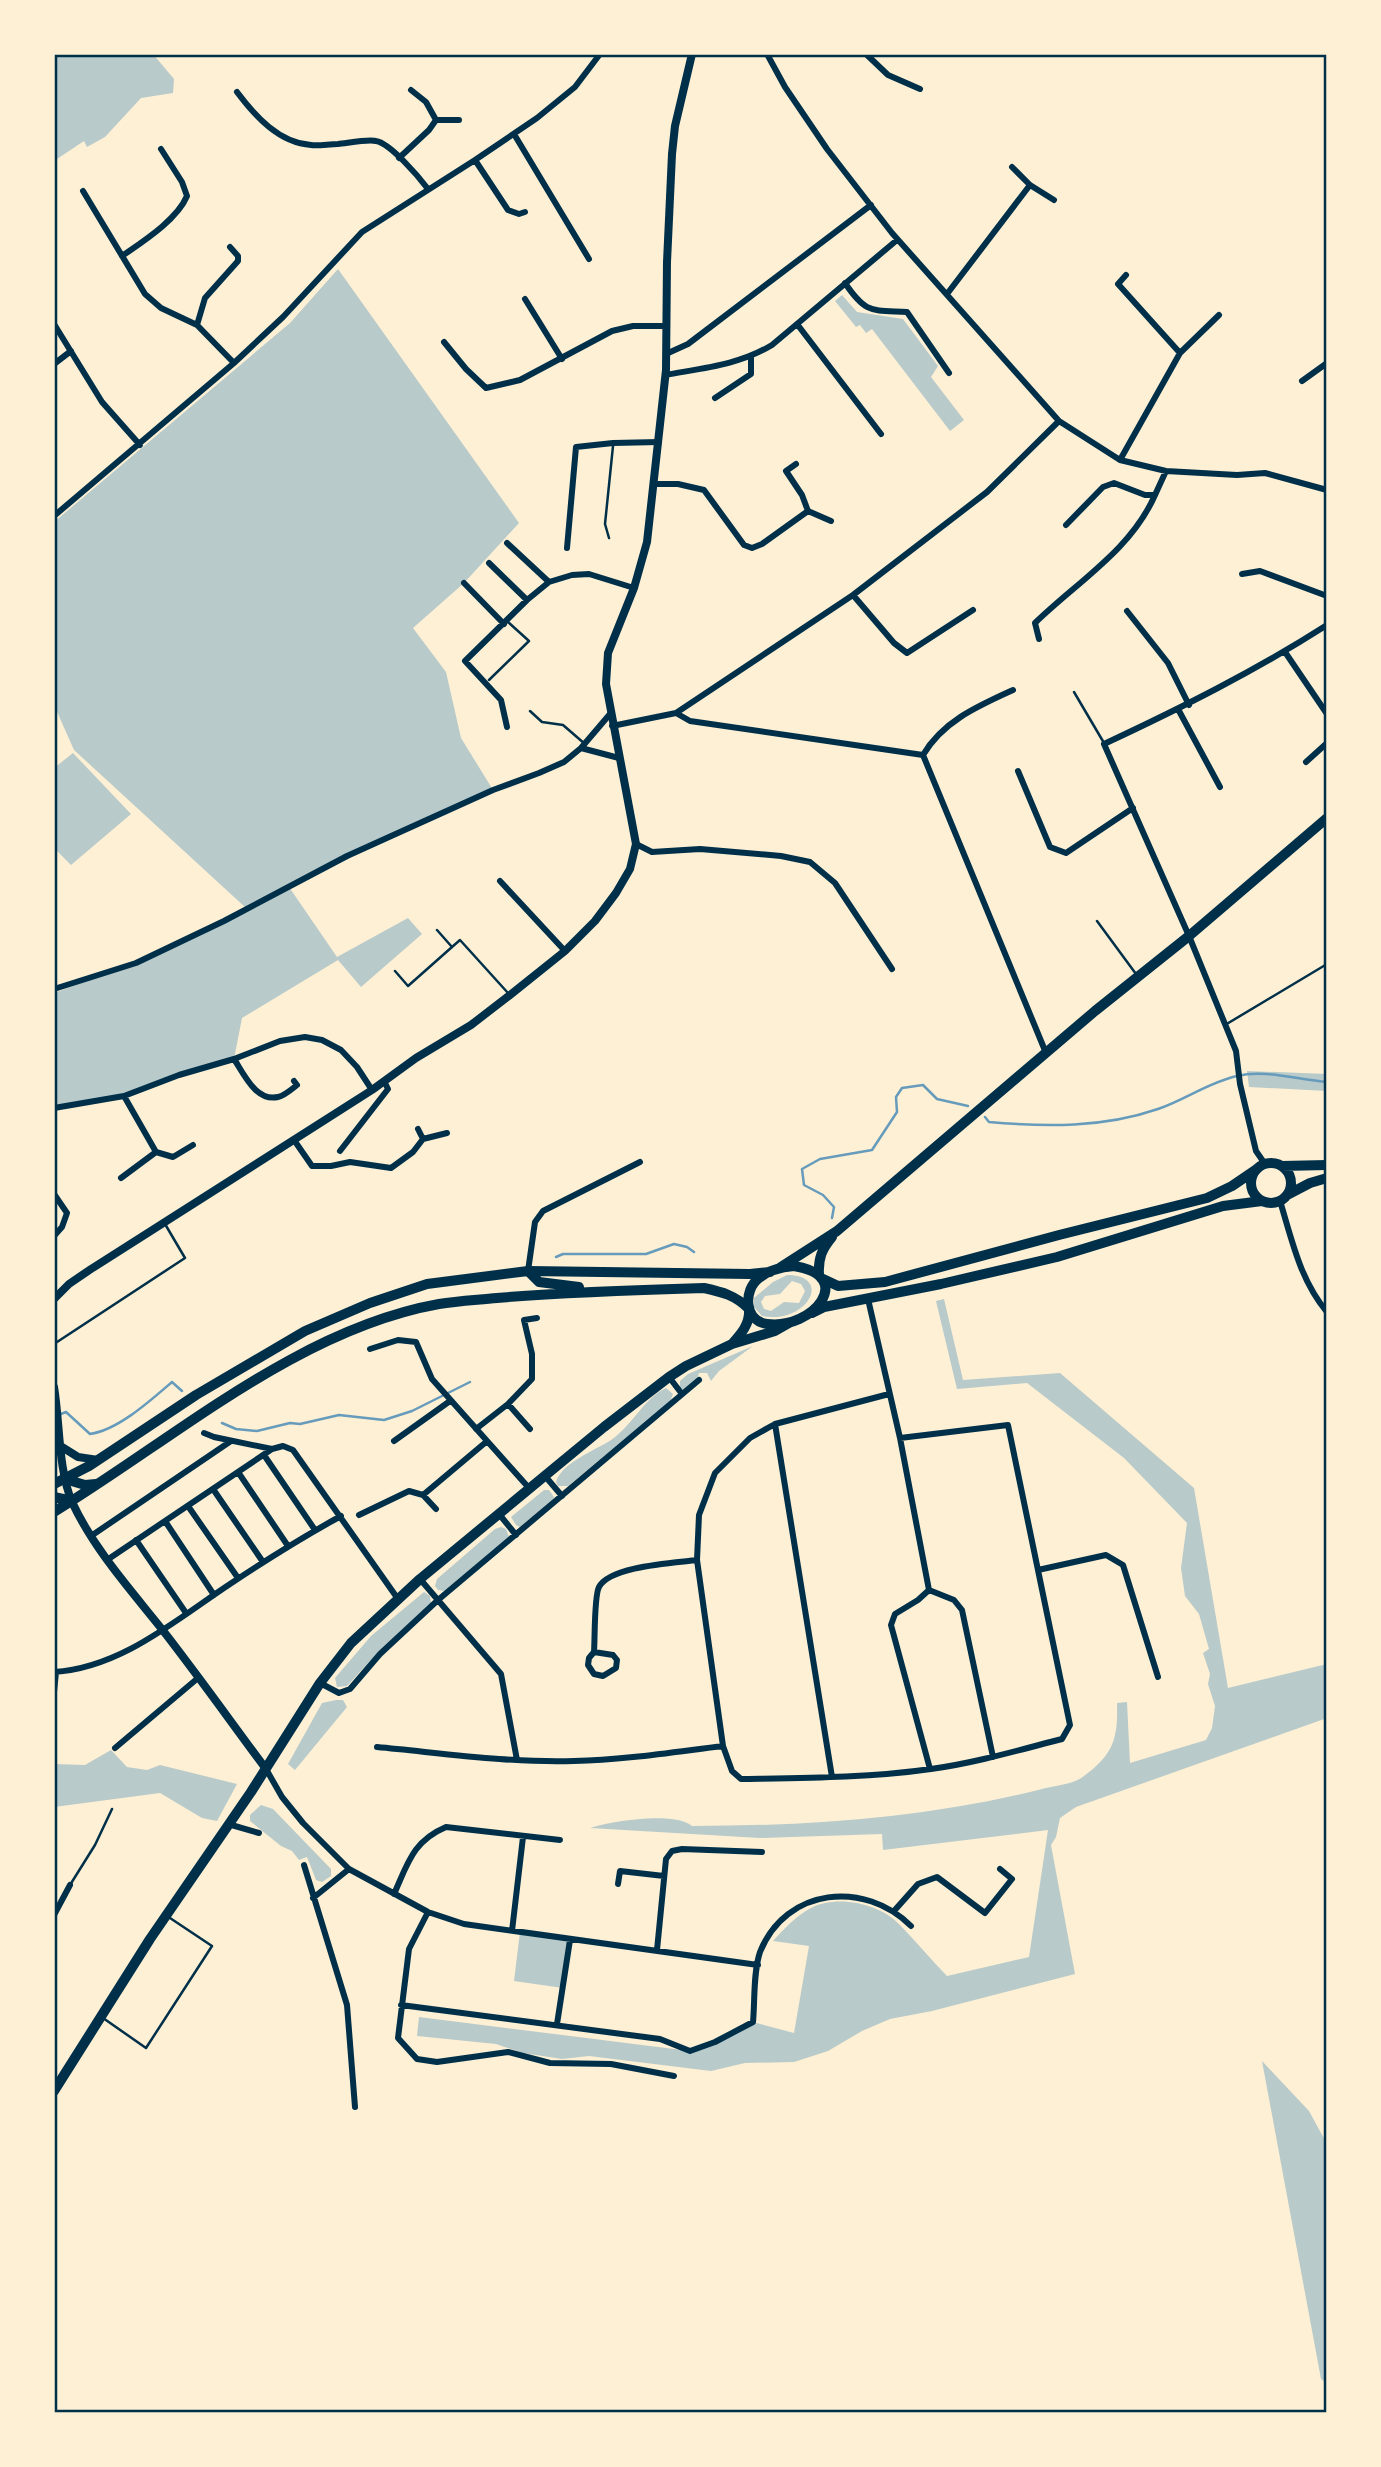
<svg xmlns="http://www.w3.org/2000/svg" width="1381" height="2467" font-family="Literata,serif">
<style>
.green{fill:#b9caca;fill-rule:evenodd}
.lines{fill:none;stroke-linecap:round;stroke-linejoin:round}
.stream{stroke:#669bbc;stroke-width:2.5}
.service{stroke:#003049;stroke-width:2.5}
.minor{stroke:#003049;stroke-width:6}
.tertiary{stroke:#003049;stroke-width:8}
.primary{stroke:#003049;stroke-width:10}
.trunk{stroke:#003049;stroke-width:10}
.neatline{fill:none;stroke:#003049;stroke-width:2.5}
</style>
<rect width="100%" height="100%" fill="#fdf0d5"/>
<path class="green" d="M54,54H153L174,79L173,93L141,98L105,137L87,147L84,141L54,161Z
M338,269L519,523L464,583L413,628L446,672L461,738L493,790L289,887L337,957L408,918L422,934L361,987L338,960L242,1018L234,1059L124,1096L54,1108V993L136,963L246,908L74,750L54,705V522L290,323Z
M842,295L857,312L903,319L938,366L931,377L964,420L950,431L872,329L866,333L860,325L856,327L835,301Z
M73,753L131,814L71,865L54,848V768Z
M1247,1071L1327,1074V1091L1249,1087Z
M787,1275C834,1275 807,1325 762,1316L754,1307V1298L773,1282ZM792,1281L801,1284L805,1291L799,1303L784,1302L771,1311L764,1309L761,1302L765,1296L780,1294Z
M944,1299L963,1380L1060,1373L1194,1488L1228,1688L1327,1664V1718L1076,1807L1060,1818L1056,1837L1051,1845L1075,1974L932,2011L890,2019L862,2031L828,2051L794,2062L745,2063L711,2071L589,2056L562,2059L523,2053L496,2044L417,2036L419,2017L690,2051L753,2022L794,2033L809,1946L773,1941C784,1929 795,1917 809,1909C836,1894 878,1903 899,1924C916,1941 930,1959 947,1976L1029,1957L1048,1830L883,1850L882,1834L760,1838L590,1828C611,1821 675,1811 692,1826C808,1826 925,1818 1038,1790C1051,1786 1073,1785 1084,1776C1114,1754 1118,1738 1117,1703L1127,1702L1130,1763L1206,1740L1212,1728L1215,1706L1208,1684L1210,1674L1203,1653L1209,1649L1199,1614L1185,1596L1181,1568L1187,1523L1124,1458L1027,1383L957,1389L936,1301Z
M753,1346L719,1371L711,1381L707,1373H699L697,1379L684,1390L680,1388V1381L688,1374Z
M666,1388L673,1394L670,1402L568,1486H558L556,1482C561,1463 596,1450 611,1440C632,1426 645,1397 666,1388Z
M544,1490H549L554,1497L552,1500L520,1527L516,1525L511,1517Z
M501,1527L506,1529L509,1537L444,1591L438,1590L435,1586L437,1579L495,1529Z
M424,1592L430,1596L431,1603L378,1652L347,1686L337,1687L335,1678L371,1636Z
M336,1700H343L347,1707L295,1770L288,1764L322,1703Z
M111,1750L127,1767L147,1770L160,1765L237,1784L217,1821L202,1818L160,1793L54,1807V1764L85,1765Z
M261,1805L273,1809L331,1869V1876L322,1882L316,1880L307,1857L299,1860L292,1851L281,1846L250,1821V1815Z
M520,1932L570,1940L563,1988L514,1981Z
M1262,2061L1309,2111L1327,2144V2383L1321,2379Z"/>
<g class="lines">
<path class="stream" d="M985,1117L989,1122C1046,1127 1103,1128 1158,1109C1185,1100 1209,1082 1237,1076C1265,1069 1298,1080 1327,1082
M832,1218L834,1207L823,1195L804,1185L802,1169L820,1159L872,1150L897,1112L896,1097L902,1088L923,1085L937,1099L968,1106
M556,1257L563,1254H646L674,1244L687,1247L694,1252
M61,1414L66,1412L90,1434C118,1430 150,1401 172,1382L182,1391
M222,1423L236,1429L257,1431L290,1423L300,1424L339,1415L384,1420L412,1411L470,1382"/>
<path class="service" d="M609,538L605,524L613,446
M489,680L529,641L508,622
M1074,692L1104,743
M530,711L542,722L563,725L585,744
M1097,921L1136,974
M437,930L452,947L460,940L508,993
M395,971L408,986L452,947
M1225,1025L1327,964
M54,1344L185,1258L165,1224
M70,1885L95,1845L112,1809
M103,2018L146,2048L212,1946L170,1918"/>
<path class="minor" d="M767,54L785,87L827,149L892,233L1059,421L1120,460L1166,471L1237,475L1265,473L1327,490
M866,54L888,75L920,89
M411,90L426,102L436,120
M237,92C255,116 279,143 311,145C319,146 329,144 338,144C348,143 368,139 376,141C390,143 419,177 428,189
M514,134L589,259
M399,158L429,130L436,120H459
M475,160L508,210L519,214L525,212
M1012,167L1030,185L1054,200
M83,191L145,294L161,308L197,325L234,363
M1327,255V289
M122,256C142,242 177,220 187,196L182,182L161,149
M1126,275L1118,284L1180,353
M845,283C866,314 871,310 907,312L949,373
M947,294L1030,185
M525,299L562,359
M54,324L102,402L140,445
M797,324L881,434
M197,325L205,298L238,261V256L230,247
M444,342L466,369L486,388L520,380L612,331L633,326H665
M666,354L688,344L871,205
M54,364L71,351
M665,375C703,368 739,365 772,345L897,240
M1302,381L1327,363
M715,398L751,374V358
M1120,460L1180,353L1219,315
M654,484H678L704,490L744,545L752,548L762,544L808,511L802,495L786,471L796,464
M808,511L831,521
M54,516L234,363L283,317L362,232L475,160L537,118L575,87L600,54
M1066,525L1103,487L1114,483L1145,495H1155L1166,471
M507,543L549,582
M567,548L576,447L613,443L659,442
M489,563L527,600
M1242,574L1260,571L1327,596
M464,583L504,624
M853,595L894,643L907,653L973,610
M1127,611L1168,663L1189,705
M1039,639L1035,623C1077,582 1131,550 1155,495
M1285,652L1327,714
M1178,709L1220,787
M676,713L853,595L987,492L1059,421
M612,726L676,713L690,721L923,755
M507,727L501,700L465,661L527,600L549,582L572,575L589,574L634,588
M581,748L610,714
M923,755L1046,1053
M923,755C943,721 978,706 1013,690
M1306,762L1327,743
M1018,771L1050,847L1066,853L1133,808
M636,844L652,852L700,849L781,856L810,862L835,883L892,969
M500,881L565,951
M54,989L136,963L224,921L347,856L493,790L539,773L564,762L581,748L619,758
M234,1059C244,1074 256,1102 278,1097C284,1096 292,1089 297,1085L294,1081
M124,1096L156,1152L173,1157L193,1145
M54,1108L124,1096L179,1075L234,1059L280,1041L305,1037L322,1040L341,1050L357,1067L372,1090
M418,1129L423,1139
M294,1140L312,1166H331L350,1162L391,1168L413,1152L423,1139L447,1133
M340,1151L388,1089L384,1081
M1265,1164L1256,1151L1240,1084L1236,1051L1189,936L1104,744C1181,708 1255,671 1327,625
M121,1178L156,1152
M54,1194L67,1213L62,1227L54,1236
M1280,1201C1292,1240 1300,1280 1327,1312
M528,1271L535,1222L543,1211L640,1162
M868,1299L900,1438L929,1590
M370,1349L398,1340L416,1342L432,1379L529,1488
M669,1377L682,1394
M889,1394L775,1424L750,1438L715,1473L699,1515L697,1560L723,1746L732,1771L741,1779C804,1778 868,1778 931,1769C975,1763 1019,1750 1062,1739L1070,1725L1008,1425L900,1438
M508,1404L530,1429
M775,1424L832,1777
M476,1429L508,1404L532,1379V1354L524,1320L537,1318
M204,1433L214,1437L272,1449
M394,1441L450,1401
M264,1455L315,1530
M238,1472L288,1546
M545,1476L562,1496
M213,1489L263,1562
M423,1495L486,1442
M188,1506L238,1578
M499,1514L516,1535
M359,1515L409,1491L423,1495L436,1509
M165,1521L214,1595
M91,1536L231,1441
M136,1540L186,1613
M107,1560L272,1449L283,1446L293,1450L398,1599
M1038,1570L1106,1555L1123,1565L1158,1677
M420,1579L501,1674L517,1760
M929,1590L918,1600L895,1614L891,1625L930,1769
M929,1590L954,1600L962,1610L993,1757
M594,1652L613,1655L617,1660L616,1668L603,1676L594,1674L588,1665L589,1658L594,1652C595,1639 594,1596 599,1587C610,1566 674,1563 697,1560
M54,1672C121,1668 177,1619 230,1584C266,1560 303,1537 341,1516
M320,1683L339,1693L350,1689L380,1654L438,1600L699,1380
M54,1692L56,1672
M377,1747C442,1753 508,1763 574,1761C624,1760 674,1752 723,1746
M115,1748L198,1678
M266,1769L282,1797L303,1823L349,1869L428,1912L464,1924L758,1965
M228,1824L259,1833
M304,1865L347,2005L355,2107
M618,1884L620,1871L664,1876
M394,1894C408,1863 413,1841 446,1827L560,1840
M313,1898L349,1869
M894,1911L918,1884L937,1877L985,1913L1012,1879L1000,1869
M428,1912L409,1949L398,2038L417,2059L437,2062L508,2052L550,2063L611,2064L674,2076
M54,1915L70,1885
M512,1931L523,1837
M657,1950L666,1859L672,1851L682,1849L762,1852
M401,2005L660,2039L690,2051L715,2042L753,2022C755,2001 753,1973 760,1952C786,1887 865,1880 911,1926
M557,2024L570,1940"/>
<path class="tertiary" d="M54,1299L69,1284L91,1269L372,1090L416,1058L471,1025L510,995L565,951L595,921L616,893L630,869L636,844L606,684L608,653L634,588L647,542L666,370L667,262L672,154L675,126L692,54
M54,1387C60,1422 58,1469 72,1502C94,1549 129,1588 161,1628C197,1674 231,1722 266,1769
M62,1447L78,1457L98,1460"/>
<path class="primary" d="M781,1267L837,1231L1095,1011L1189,936L1327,818
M819,1275C818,1258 822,1249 832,1237
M732,1344C741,1334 750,1324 749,1310
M54,2091L150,1939L251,1792L320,1683L351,1643L420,1579L604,1427L669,1377L686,1366L732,1344L775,1331L789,1323"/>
<path class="trunk" d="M1251 1183a20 20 0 1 1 40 0a20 20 0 1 1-40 0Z
M1282,1166L1327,1165
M1287,1195L1310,1183L1327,1178
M794,1266C857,1276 813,1330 767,1324C744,1321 743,1290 759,1278C769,1270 782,1267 794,1266Z
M528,1271L539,1282L579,1287
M821,1278L838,1286L885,1282L1059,1235L1207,1198L1232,1186L1257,1169
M812,1313L824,1307L941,1284L1057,1257L1223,1206L1262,1201
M65,1479L85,1485L96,1484
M54,1484L89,1466L196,1395L305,1331L370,1303L427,1284L528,1271L750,1274L770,1272
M54,1497L72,1501
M54,1512C174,1439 298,1329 439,1304C458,1301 478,1300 497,1298C566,1292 635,1290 704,1288C722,1292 735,1295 749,1309"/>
</g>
<rect width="1381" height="2467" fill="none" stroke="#fdf0d5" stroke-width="112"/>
<rect x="56" y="56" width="1269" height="2355" class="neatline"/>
</svg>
